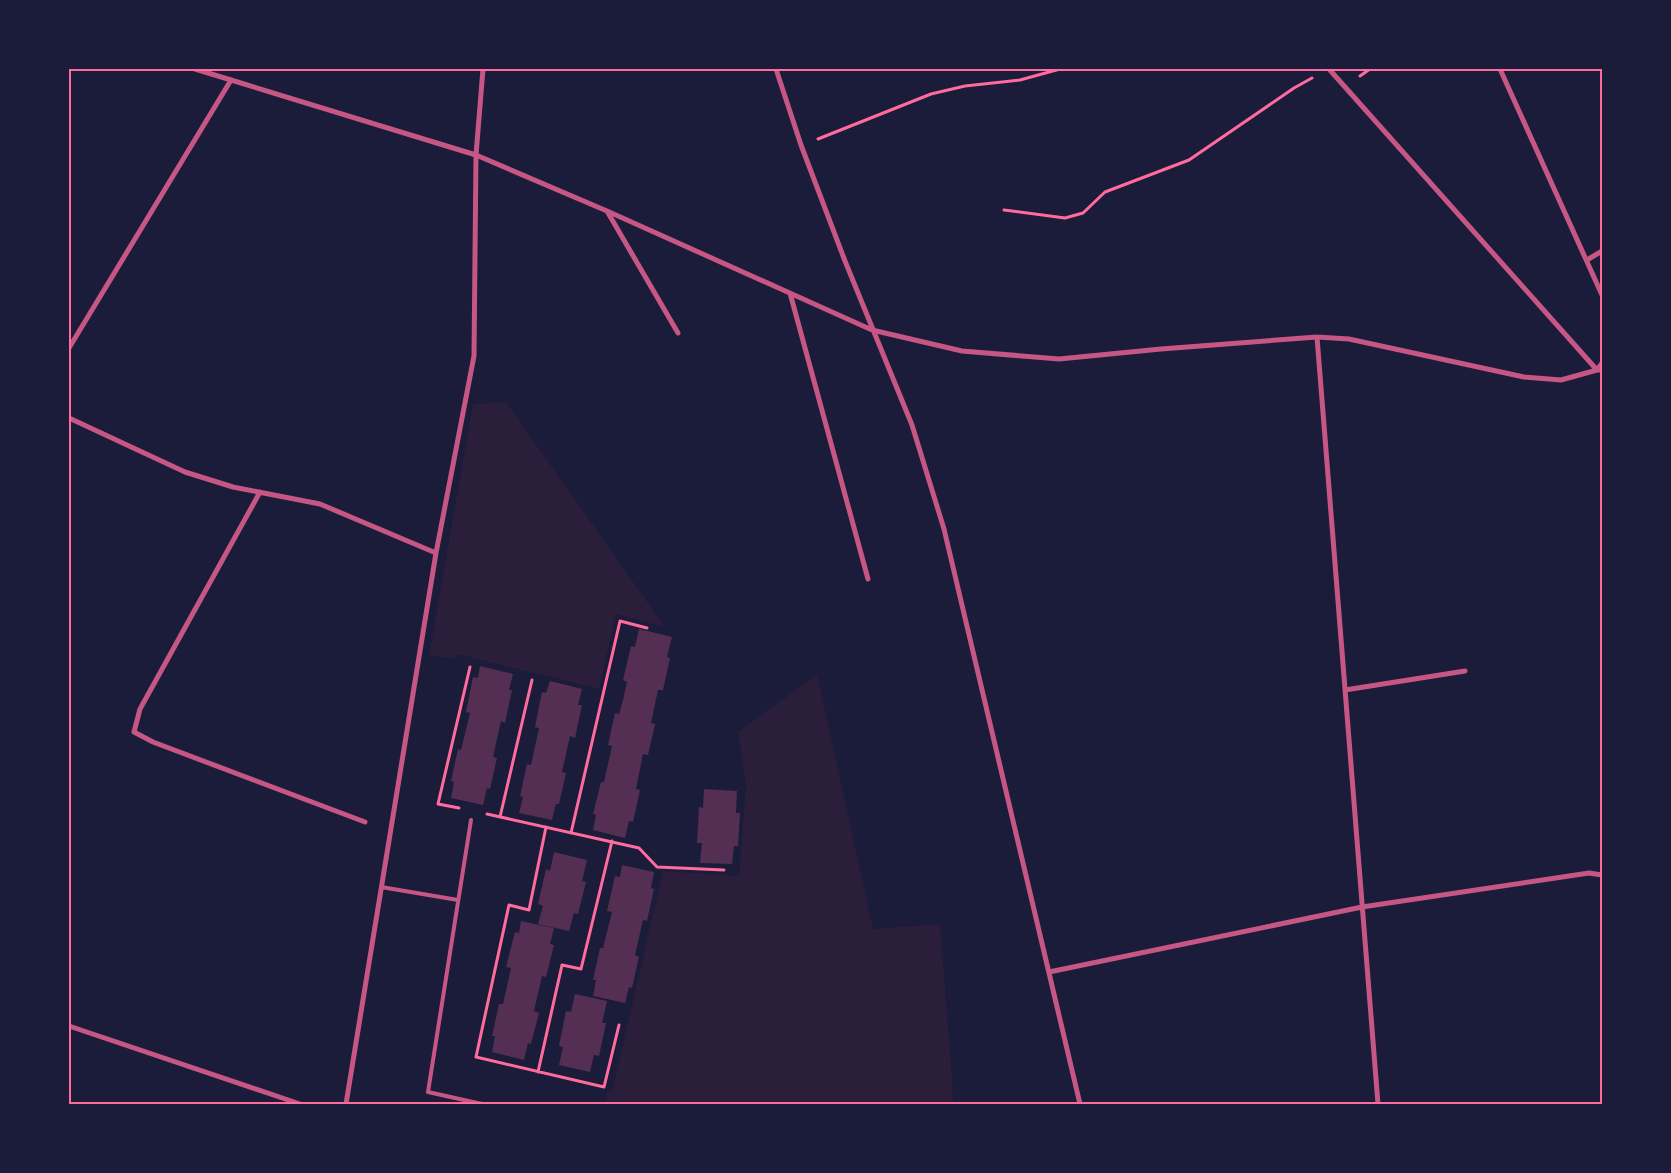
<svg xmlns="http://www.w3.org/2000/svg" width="1671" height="1173" font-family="'Roboto Condensed',sans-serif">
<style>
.green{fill:#2a1e3b}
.building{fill:#542f53}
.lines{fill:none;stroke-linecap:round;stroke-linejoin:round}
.path{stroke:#ff6b9d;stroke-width:3}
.service{stroke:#c65784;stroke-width:4}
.minor{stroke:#c65784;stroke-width:5}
.neatline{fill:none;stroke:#ff6b9d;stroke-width:2}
</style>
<rect width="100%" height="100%" fill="#1b1b3a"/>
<path class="green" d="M506,402L665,627L616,614L599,689L458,654L454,659L429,655L473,404Z
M817,674L873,929L940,924L952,1078L953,1104H605L607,1091L612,1092L663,871L739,876L746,784L738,732Z"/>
<path class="building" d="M639,629L672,637L667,657L670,658L663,690H658L651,723L655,724L648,755L643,754L636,789L640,790L633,822L629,821L625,838L593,830L596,815L593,814L601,782H604L612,746L608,745L615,713L619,714L623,700L627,682L623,680L631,646L635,647Z
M480,666L513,674L509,690H512L505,723L501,721L493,757L497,758L490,789L487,788L483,805L451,798L454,782L451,781L458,749L461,750L470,713L466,712L473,677L478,678Z
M550,681L582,689L578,705H582L575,738L570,736L562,772L566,773L559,804H556L552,820L519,813L523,797L520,796L527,764L531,765L539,728L535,727L542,692L546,693Z
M704,789L737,791L736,813H740L738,846H734L732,864L700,863L702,843H697L699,807L703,808Z
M554,852L587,860L582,881L586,882L578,914L574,913L569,931L538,924L543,906L538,904L546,869L550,871Z
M622,865L654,872L651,888L654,889L647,921L643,920L635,955L639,957L632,988L629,987L625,1003L593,996L596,980H593L600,948H603L612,912L607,911L615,876L620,877Z
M521,921L554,928L550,944L554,945L546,977L542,976L534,1011L539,1013L531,1044L528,1043L524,1060L492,1052L495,1036H492L499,1004H503L511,968L506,967L515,932L519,933Z
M575,994L607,1001L602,1023H606L599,1056L594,1055L590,1072L559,1065L563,1047L559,1046L566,1011L571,1012Z"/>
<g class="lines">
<path class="path" d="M1360,76L1370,69
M818,139L931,94L965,86L1020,80L1060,69
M1004,210L1065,218L1083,213L1105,192L1189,160L1294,88L1312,78
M459,808L438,804L470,667
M487,814L639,848L657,867L724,870
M500,817L532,680
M546,827L529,910L509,905L476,1057L604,1087L619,1025
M571,833L620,621L647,628
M538,1072L562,965L581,969L612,841"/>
<path class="service" d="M471,820L428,1092L482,1104
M381,887L458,900"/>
<path class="minor" d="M195,69L476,155L607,211L872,330L962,351L1059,359L1161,349L1317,337L1349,339L1524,377L1561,380L1597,370L1602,363
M776,69L801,145L845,261L912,425L944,529L1080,1104
M1329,69L1597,370H1602
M1500,69L1602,295
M607,211L678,333
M1587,260L1602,251
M790,293L868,579
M1317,337L1378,1104
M69,348L231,80
M69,418L185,472L233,487L320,504L436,553
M260,492L140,709L134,732L153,742L365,822
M1345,690L1465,671
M1049,972L1362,907L1589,873L1602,875
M69,1026L300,1104
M346,1104L436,553L474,356L476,155L483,69"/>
</g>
<rect width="1671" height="1173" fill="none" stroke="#1b1b3a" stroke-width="140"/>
<rect x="70" y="70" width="1531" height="1033" class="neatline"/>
</svg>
